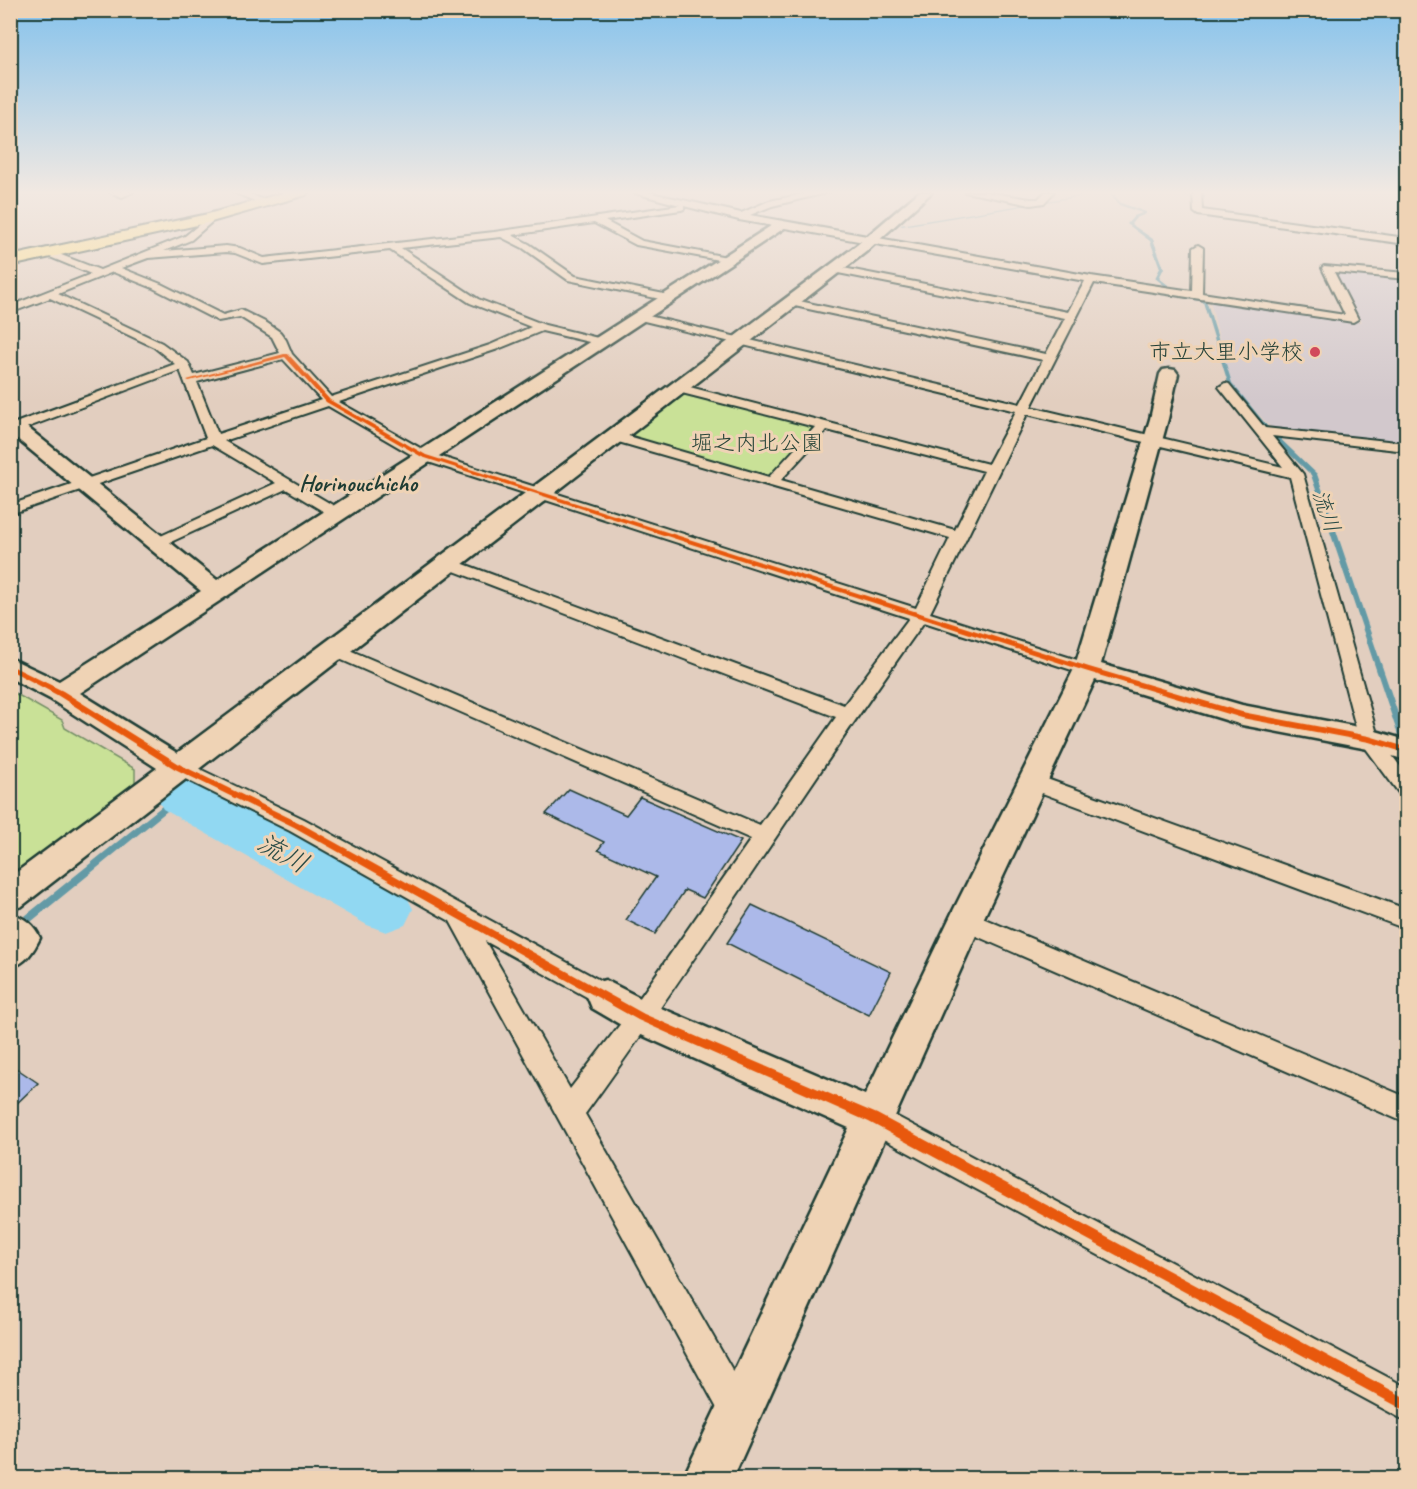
<svg xmlns="http://www.w3.org/2000/svg" width="1417" height="1489" font-family="Caveat,'Klee One',sans-serif">
<style>
.built{fill:#d2c8cc}
.green{fill:#c9e197;stroke:#748f66;stroke-width:1.5}
.lines{fill:none;stroke-linecap:round;stroke-linejoin:round}
.stream{fill:#639aa6;fill-rule:evenodd}
.river{fill:#91d8f2;fill-rule:evenodd}
.building{fill:#acb9e9;stroke:#1f3d34;stroke-width:1.5}
.street-casing{stroke:#1f3d34;stroke-width:4}
.secondary-casing{stroke:#1f3d34;stroke-width:5}
.primary-casing{stroke:#1f3d34;stroke-width:4}
.street{fill:#efd3b5;fill-rule:evenodd}
.secondary{fill:#efd3b5;fill-rule:evenodd}
.primary{fill:#ffdf80;fill-rule:evenodd}
.cycleway-casing{stroke:#efd3b5;stroke-width:3}
.cycleway{fill:#e8590c;fill-rule:evenodd}
.poi-dot{fill:#d1495b;stroke:#efd3b5;stroke-width:2}
.labels{text-anchor:middle;dominant-baseline:central;stroke-width:6;stroke-linejoin:round;paint-order:stroke}
.far-poi-label{font-size:22px;fill:#1f3d34;stroke:#efd3b5;text-anchor:end}
.far-park-label{font-size:22px;fill:#284539;stroke:#efd3b5}
.far-water-label{font-size:22px;font-style:italic;fill:#2a4c47;stroke:#efd3b5}
.far-quarter-label{font-size:24px;font-weight:bold;fill:#1f3d34;stroke:#efd3b5}
.water-label{font-size:27px;font-style:italic;fill:#2a4c47;stroke:#efd3b5}
</style>
<rect width="100%" height="100%" fill="#e2cebf"/>
<filter id="ink" filterUnits="userSpaceOnUse"><feTurbulence type="fractalNoise" baseFrequency=".0167" numOctaves="2"/><feDisplacementMap in="SourceGraphic" scale="12" xChannelSelector="R" yChannelSelector="G"/><feConvolveMatrix kernelMatrix="1 2 1 2 8 2 1 2 1" color-interpolation-filters="sRGB"/></filter>
<g filter="url(#ink)">
<path class="built" d="M1342,272L1406,279V446L1275,432L1230,383L1210,300L1362,322L1336,273Z"/>
<path class="green" d="M678,388L824,426L771,483L613,436Z
M11,691L62,720L65,728L135,769V783L18,870L10,868Z"/>
<g class="lines">
<path class="stream" d="M1100,192H1111L1121,203L1146,212V214L1136,218L1131,224L1153,239L1164,268L1159,278L1181,295L1206,300L1232,383L1268,427L1317,474L1406,737V750L1403,749L1402,747L1311,475L1264,429L1228,383L1203,302L1179,297L1155,278L1160,268L1150,241L1127,224L1134,216L1142,213L1119,205L1108,192L902,226L900,225Z
M1152,192H1163L1201,197V192H1205V198L1203,199Z
M180,793L183,794L184,796L183,798L21,930L18,931L15,930L14,927L15,924L177,794Z"/>
<path class="river" d="M180,777L197,783L405,893L413,909L405,925L386,932L367,925L163,809L156,796L163,783Z"/>
</g>
<path class="building" d="M569,789L626,815L640,797L741,841L703,898L685,890L655,934L626,920L656,877L598,850L604,842L546,814Z
M752,905L891,972L869,1015L727,943Z
M10,1064L38,1083L10,1110Z"/>
<g class="lines">
<defs>
<path id="street" d="M109,192H133L122,197Z
M233,192H245L271,203L264,205Z
M631,192H647L741,213L769,201L814,192H830L772,206L750,215L1091,276L1192,291L1193,248L1198,245L1203,248L1202,293L1345,315L1322,268L1324,266L1406,273V279L1334,272L1358,319L1353,322L1094,283L1031,407L1283,467L1219,387L1225,383L1229,384L1265,428L1406,443V451L1272,436L1303,474L1378,737L1406,774V796L1399,793L1359,739L1290,477L1027,414L930,613L1093,665L1096,669L1093,673H1081L924,622C808,784 702,953 585,1114L749,1399L753,1411L749,1423L737,1427L725,1423L450,921L290,831L171,772L168,767L171,762L178,760L185,762L304,819L614,988L617,996L614,1004L605,1007L485,941L570,1089L632,1009L751,839L328,654L325,650L328,646H340L760,825L836,717L441,566L439,563L441,560H453L844,705L909,618L419,459L328,406L224,441L341,510L343,513L341,516H331L286,489L162,546H152L149,543L152,540L276,483L212,445L10,514V505L206,438L180,370L10,434V425L175,364L154,347L50,298L10,313V306L91,274L45,255V251H51L100,270L185,236L211,215L215,218L214,220L191,240L164,251L226,246L240,248L264,258L494,232L680,205ZM684,206L739,220L1085,281L1068,312L833,266L828,269L833,272L1065,318L1046,354L790,299L785,302L790,305L1043,360L1020,404L640,314L635,317L640,320L1016,411L988,464L678,384L672,388L674,391L815,427L769,477L618,433H608L606,436L608,439L950,538L916,608L429,453L339,402L498,349L542,331L602,345L608,342L606,340L545,325L478,299L401,248L501,237L523,248L568,280L670,301L674,300V296L575,276L529,244L512,235L594,223L636,245L730,262V258L727,257L642,241L605,221L681,210L684,209ZM390,250L470,303L531,327L490,345L331,397L292,354L286,340L280,332L267,323L241,310L223,315L161,284L121,268L148,258L226,252L235,253L263,264ZM113,272L153,288L218,321L240,317L272,337L280,353L194,375L188,362L162,343L58,294ZM283,359L321,400L218,434L197,382ZM827,430L984,471L955,530L781,480Z
M965,192H985L1031,199H1038L1045,192H1054L1044,203L1031,205Z
M1193,192H1201L1202,210L1406,238V244L1198,215L1194,212Z
M1033,774L1406,909V929L1026,787L1023,782L1026,777Z
M966,911L1406,1097V1123L958,928L954,921L958,914Z
M873,1104L1406,1387V1421L863,1128L859,1118L863,1108Z"/>
<path id="secondary" d="M919,192H932L867,251L22,906L10,910V877L157,768L50,699L10,678V658L59,681L201,591L10,433V424H23L217,580L777,222L782,221L789,225L80,693L177,753L857,245Z
M1169,369L1175,370L1178,374L1168,419L1101,664L1242,705L1369,729L1406,740V760L1368,749L1242,725L1095,680L986,913L733,1478H683L849,1128L628,1029L592,1008L587,996L592,984L605,980L654,1005L865,1095L952,913L1074,669L1150,419L1160,374L1163,370Z
M10,913C25,918 34,924 40,938C33,952 26,963 10,968Z"/>
<path id="primary" d="M286,192H308L306,195L211,222L10,266V256L208,214Z"/>
</defs>
<use href="#street" class="street-casing"/>
<use href="#secondary" class="secondary-casing"/>
<use href="#primary" class="primary-casing"/>
<use href="#street" class="street"/>
<use href="#secondary" class="secondary"/>
<use href="#primary" class="primary"/>
<defs>
<path id="cycleway" d="M284,354H288L330,400L426,455L1089,667L1242,712L1369,736L1406,747V753L1369,742L1242,718L1085,671L422,457L326,402L285,357L189,381L187,380Z
M10,665L63,691L181,765L300,823L644,1014L877,1114L1406,1398V1411L869,1122L638,1020L294,827L175,769L57,695L10,670Z"/>
</defs>
<use href="#cycleway" class="cycleway-casing"/>
<use href="#cycleway" class="cycleway"/>
</g>
</g>
<linearGradient id="sky" x2="0" y2="1"><stop stop-color="#85c2ec"/><stop offset="0.48" stop-color="#f2e9e2"/><stop offset="1" stop-color="#f2e9e2" stop-opacity="0"/></linearGradient>
<rect width="1417" height="401" fill="url(#sky)"/>
<circle class="poi-dot" cx="1315" cy="352" r="6"/>
<g class="labels">
<g class="far-poi-label">
<text x="1303" y="352">市立大里小学校</text>
</g>
<g class="far-park-label">
<text x="757" y="443">堀之内北公園</text>
</g>
<g class="far-water-label">
<text transform="translate(1326 511) rotate(71)">流川</text>
</g>
<g class="far-quarter-label">
<text x="358" y="483">Horinouchicho</text>
</g>
<g class="water-label">
<text transform="translate(283 853) rotate(29)">流川</text>
</g>
</g>
<rect width="1417" height="1489" fill="none" stroke="#efd3b5" stroke-width="36"/>
<rect x="18" y="18" width="1381" height="1453" fill="none" stroke="#1f3d34" stroke-width="2" filter="url(#ink)"/>
</svg>
